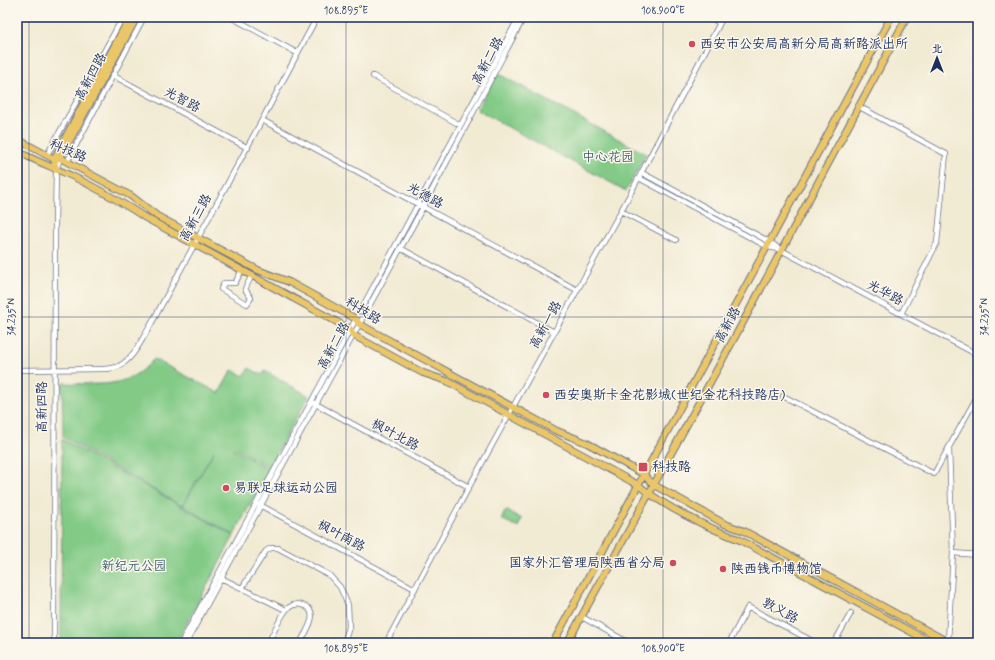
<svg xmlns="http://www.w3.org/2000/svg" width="995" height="660" font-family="Mynerve,'LXGW WenKai TC',sans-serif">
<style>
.green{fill:#82ca86;stroke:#4e7c72}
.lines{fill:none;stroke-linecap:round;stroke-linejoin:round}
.minor-casing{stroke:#667187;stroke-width:6}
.major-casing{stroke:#667187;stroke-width:8}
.minor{stroke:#fff;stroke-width:4.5}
.major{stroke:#ebc669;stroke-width:6}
.ticks{fill:none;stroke:#1b2f5e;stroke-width:1;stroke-opacity:0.45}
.poi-dot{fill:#d1495b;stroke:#fbf7ec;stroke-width:1.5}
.labels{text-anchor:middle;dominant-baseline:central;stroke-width:3;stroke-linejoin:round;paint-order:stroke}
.poi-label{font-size:13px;fill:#1b2f5e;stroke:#fbf7ec;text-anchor:start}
.street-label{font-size:13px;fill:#1b2f5e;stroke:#fbf7ec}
.park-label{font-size:13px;fill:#3a5e6a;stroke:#fbf7ec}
.neatline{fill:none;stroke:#1b2f5e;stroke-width:1.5}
.ticks-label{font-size:10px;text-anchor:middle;fill:#1b2f5e}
</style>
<rect width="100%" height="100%" fill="#fbf7ec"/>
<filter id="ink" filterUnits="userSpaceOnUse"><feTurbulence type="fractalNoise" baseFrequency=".025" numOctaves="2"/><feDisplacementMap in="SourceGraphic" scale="8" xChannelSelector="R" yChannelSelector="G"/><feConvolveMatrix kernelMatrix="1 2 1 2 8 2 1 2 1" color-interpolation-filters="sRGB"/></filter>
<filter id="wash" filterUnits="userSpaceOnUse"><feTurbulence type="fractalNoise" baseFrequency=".012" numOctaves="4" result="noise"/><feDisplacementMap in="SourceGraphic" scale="16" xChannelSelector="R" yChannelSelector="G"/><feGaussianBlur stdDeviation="0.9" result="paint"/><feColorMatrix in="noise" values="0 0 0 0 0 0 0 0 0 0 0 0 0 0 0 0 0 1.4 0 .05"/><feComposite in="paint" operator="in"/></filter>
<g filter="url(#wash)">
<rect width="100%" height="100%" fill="#f2ebd4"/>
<path class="green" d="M497,73L646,154L626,191L477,110Z
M154,359L219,393L232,370L244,376L249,368L262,375L265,371L309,396L269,467L234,448V450L269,469L234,535L183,506L214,451L182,506L63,437L62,383C100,384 126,390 154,359Z
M62,439L234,536L176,643H61Z
M506,510L522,519L518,527L501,519Z"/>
</g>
<g filter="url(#ink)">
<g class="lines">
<defs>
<path id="minor" d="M231,17L297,53
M709,17L720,23
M112,75L248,148
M373,76L460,125
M858,106L946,154L937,243L901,314
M262,120L577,290
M47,155L123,17
M67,162L144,17
M642,173L770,242L781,250L978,355
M639,178L768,247L778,249
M621,211L676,240
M400,248L554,332
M242,270L235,283H224L221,289L247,304L251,298L245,289L252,275
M17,370L104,369C108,369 113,368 117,367C132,361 141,341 149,328L262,120L317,17
M783,396L934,474L978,395
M312,402L469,487
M258,504L415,589
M953,553L978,555
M221,578L286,610
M242,588L266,551L271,548H278L329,575L340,587L348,605L349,627L344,643
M582,617L629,643
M948,642L953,553L949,449
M54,643L55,226L56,170L60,158
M181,643L519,17
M186,643L423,207L524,17
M268,643C273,634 281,615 288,608C292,605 297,603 302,605C322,610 306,632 300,643
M386,643L469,487L628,198L723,17
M729,643L748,607L816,643
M834,643L851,613"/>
<path id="major" d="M17,139L54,159L60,158L131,196L157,216L198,238L258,270L289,282L356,319L359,324L557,431L587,443L643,474L654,485L725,524L744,531L950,643
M17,151C35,161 55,168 74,177C98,189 122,202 144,217L350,329L353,335L423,373L447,381L638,485C665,507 707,527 740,540L932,643
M60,158L137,17
M56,170L54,159L130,17
M553,643L891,17
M567,643L742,324L907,17"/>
</defs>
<use href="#minor" class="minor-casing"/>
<use href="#major" class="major-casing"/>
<use href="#minor" class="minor"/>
<use href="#major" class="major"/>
</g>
</g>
<path class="ticks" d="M29,17V643M346,17V643M663,17V643M17,317H978"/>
<g class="poi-dot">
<circle cx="692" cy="44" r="4"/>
<circle cx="546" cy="395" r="4"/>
<rect x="638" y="462" width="10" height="10" rx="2"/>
<circle cx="226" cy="488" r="4"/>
<circle cx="673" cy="563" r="4"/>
<circle cx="723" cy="569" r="4"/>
</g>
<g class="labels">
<g class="poi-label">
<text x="700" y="44">西安市公安局高新分局高新路派出所</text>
<text x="554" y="395">西安奥斯卡金花影城(世纪金花科技路店)</text>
<text x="652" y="467">科技路</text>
<text x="234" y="488">易联足球运动公园</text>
<text x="665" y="563" text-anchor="end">国家外汇管理局陕西省分局</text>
<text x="731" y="569">陕西钱币博物馆</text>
</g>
<g class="street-label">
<text transform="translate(488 61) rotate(-62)">高新二路</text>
<text transform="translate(91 77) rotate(-62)">高新四路</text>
<text transform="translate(182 100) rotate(28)">光智路</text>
<text transform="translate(68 151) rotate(24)">科技路</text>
<text transform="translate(425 196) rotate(29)">光德路</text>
<text transform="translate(196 218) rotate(-61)">高新三路</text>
<text transform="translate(885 293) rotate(28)">光华路</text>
<text transform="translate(363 311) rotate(32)">科技路</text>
<text transform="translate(546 325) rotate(-61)">高新一路</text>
<text transform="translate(728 325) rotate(-62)">高新路</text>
<text transform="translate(334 346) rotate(-61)">高新二路</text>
<text transform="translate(42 407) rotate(-90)">高新四路</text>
<text transform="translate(395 435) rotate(28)">枫叶北路</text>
<text transform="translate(341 536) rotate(28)">枫叶南路</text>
<text transform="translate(780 611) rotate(28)">敦义路</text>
</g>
<g class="park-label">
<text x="608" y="157">中心花园</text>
<text x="134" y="566">新纪元公园</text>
</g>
</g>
<rect width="995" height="660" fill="none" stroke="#fbf7ec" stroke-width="44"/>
<g transform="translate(937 58)" stroke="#fbf7ec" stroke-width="3" paint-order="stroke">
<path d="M0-3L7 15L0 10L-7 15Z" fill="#1b2f5e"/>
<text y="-6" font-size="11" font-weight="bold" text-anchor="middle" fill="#1b2f5e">北</text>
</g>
<rect x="22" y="22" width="951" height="616" class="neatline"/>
<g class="ticks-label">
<text x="346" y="14">108.895°E</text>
<text x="663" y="14">108.900°E</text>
<text transform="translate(11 317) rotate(-90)" y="4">34.235°N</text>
<text transform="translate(984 317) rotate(-90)" y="4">34.235°N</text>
<text x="346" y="652">108.895°E</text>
<text x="663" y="652">108.900°E</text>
</g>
</svg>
